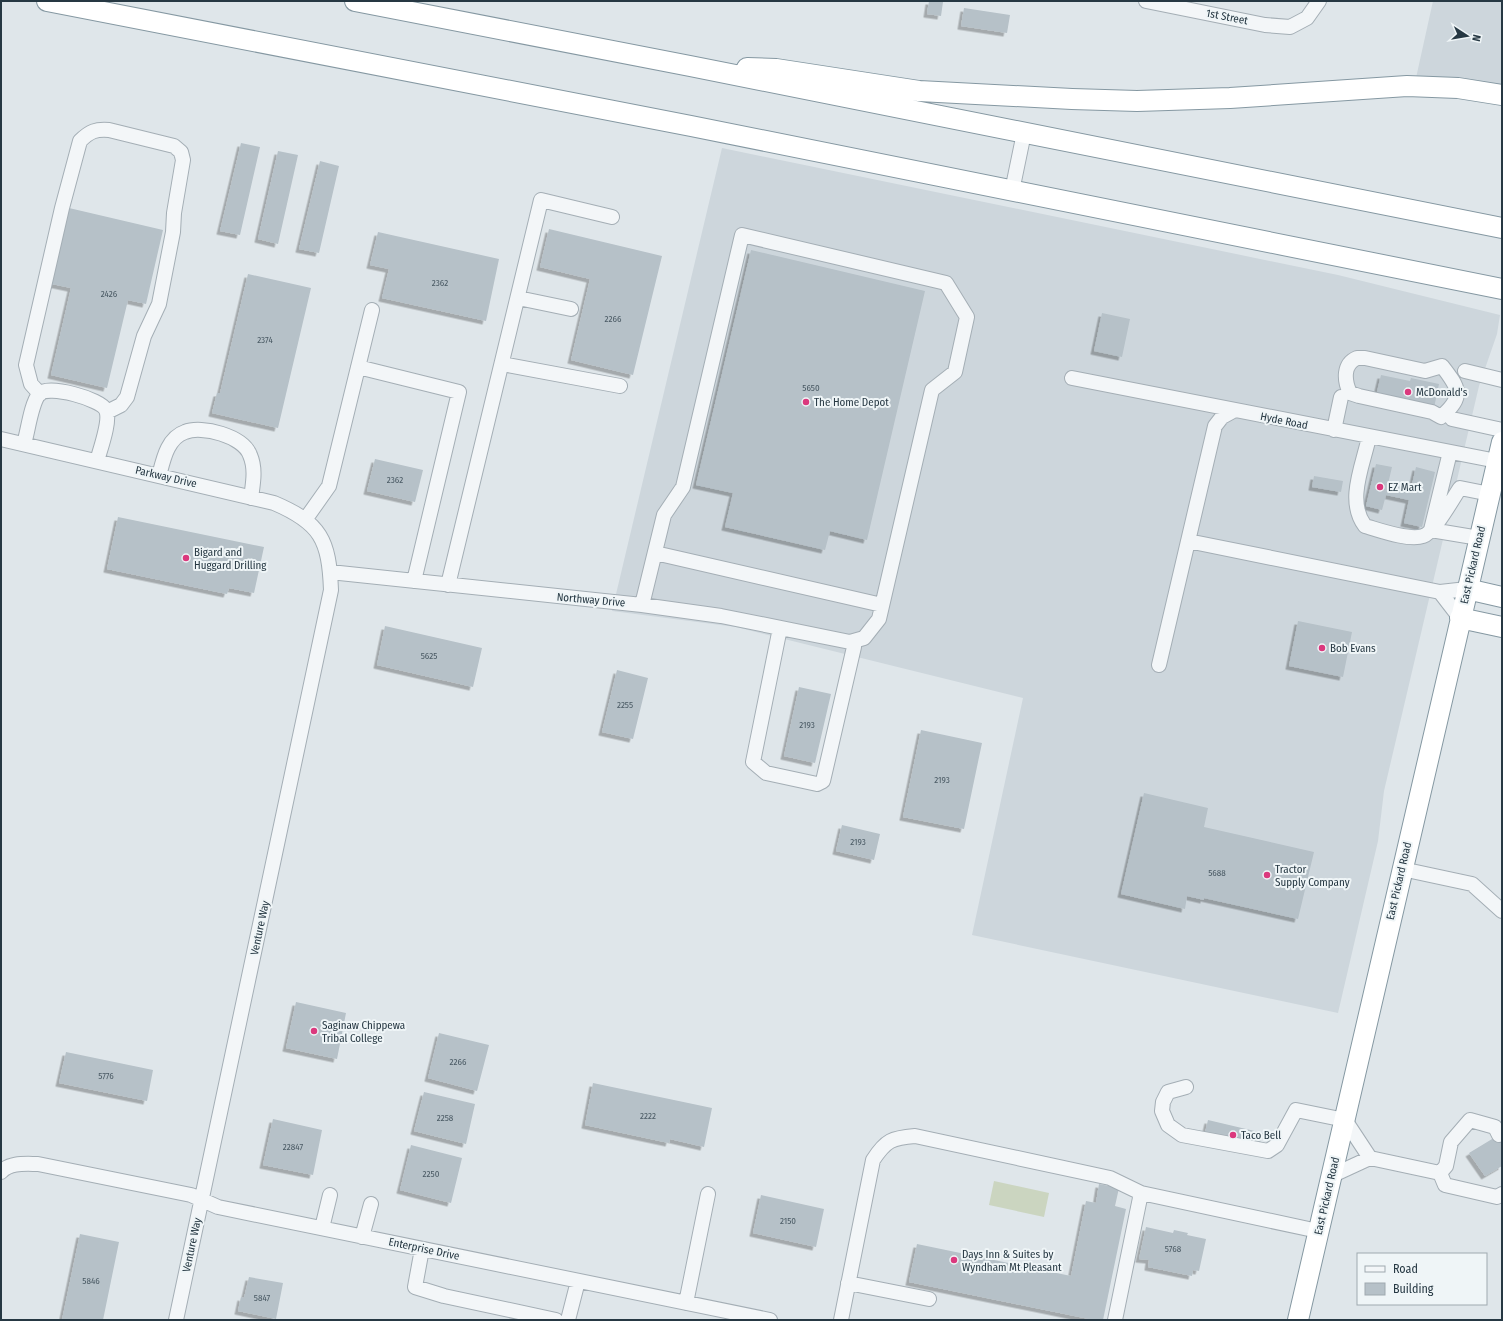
<svg xmlns="http://www.w3.org/2000/svg" width="1503" height="1321" font-family="'Fira Sans Condensed',sans-serif">
<style>
.built{fill:#cdd6dc}
.green{fill:#cbd5c0}
.building{fill:#b6c1c8;filter:url(#shadow)}
.lines{fill:none;stroke-linecap:round;stroke-linejoin:round}
.minor-casing{stroke:#a4aeb5;stroke-width:16}
.highway-casing{stroke:#8598a2;stroke-width:22}
.minor{stroke:#f3f6f8;stroke-width:14}
.highway{stroke:#fff;stroke-width:20}
.poi-dot{fill:#db387d;stroke:#eff5f7;stroke-width:1.5}
.labels{text-anchor:middle;dominant-baseline:central;stroke-width:4;stroke-linejoin:round;paint-order:stroke}
.number-label{font-size:9px;fill:#4a5a64}
.street-label{font-size:11px;fill:#263843;stroke:#eff5f7}
.poi-label{font-size:11px;fill:#263843;stroke:#eff5f7;text-anchor:start}
</style>
<defs>
<filter id="shadow"><feDropShadow dx="-3.5" dy="3.5" stdDeviation="0" flood-color="#0004"/></filter>
</defs>
<rect width="100%" height="100%" fill="#dfe6ea"/>
<path class="built" d="M1433,1H1502V95L1414,87Z
M722,148L1338,275L1500,315L1497,334L1479,386L1384,791L1378,841L1338,1013L972,935L1023,698L736,627L612,611Z"/>
<path class="green" d="M994,1181L1049,1193L1044,1217L989,1205Z"/>
<path class="building" d="M929,1L943,2L941,16L927,14Z
M964,8L1010,15L1007,33L961,26Z
M241,143L260,147L240,235L220,231Z
M278,151L298,155L278,244L258,239Z
M320,161L339,166L319,253L299,249Z
M69,208L163,230L146,304L128,300L107,388L51,375L71,288L52,284Z
M549,229L662,256L633,375L571,360L590,279L540,267Z
M378,232L499,259L486,321L382,298L389,269L370,265Z
M751,250L925,291L867,540L830,531L825,550L725,527L733,493L696,485Z
M248,274L311,288L278,428L212,413L217,393H220Z
M1102,313L1130,319L1122,357L1094,351Z
M1381,375L1410,381L1411,378L1439,384L1434,408L1376,396Z
M375,459L423,470L415,502L367,491Z
M1376,464L1392,467L1388,484L1411,489L1416,467L1435,472L1422,527L1404,523L1409,500L1386,495L1382,510L1366,506Z
M1314,476L1343,481L1341,492L1312,487Z
M118,517L264,547L254,593L229,588L227,594L107,569Z
M1298,621L1352,632L1343,677L1289,666Z
M385,626L482,648L473,687L377,665Z
M617,670L648,678L633,739L602,732Z
M799,687L831,694L815,763L784,756Z
M921,730L982,743L964,829L903,817Z
M1144,793L1208,808L1204,827L1314,852L1298,919L1204,898V900L1187,896L1185,909L1121,894Z
M842,825L880,834L874,860L836,851Z
M296,1002L346,1013L337,1059L286,1048Z
M439,1033L489,1045L477,1091L428,1078Z
M66,1052L153,1070L147,1101L59,1083Z
M593,1083L712,1108L704,1147L670,1139L669,1143L585,1125Z
M424,1092L475,1104L466,1144L414,1131Z
M273,1119L322,1130L313,1175L263,1165Z
M1208,1120L1263,1133L1258,1149L1204,1137Z
M1502,1133V1166L1485,1176L1469,1153Z
M411,1145L462,1158L451,1203L400,1190Z
M1099,1184L1119,1188L1115,1206L1126,1209L1103,1320H1094L909,1282L917,1244L1071,1276L1086,1201L1096,1203Z
M761,1195L824,1209L816,1247L753,1233Z
M1146,1227L1173,1233L1174,1230L1188,1233L1187,1235L1206,1239L1199,1271L1193,1270L1192,1276L1148,1267L1149,1260L1139,1259Z
M80,1234L119,1242L103,1320H62Z
M249,1277L283,1283L276,1319L238,1311L241,1297L244,1298Z"/>
<g class="lines">
<defs>
<path id="minor" d="M1146,1L1265,25L1290,27L1307,18L1319,1
M1012,191L1024,133
M518,298L571,309
M1357,358H1365L1425,371L1442,366C1459,388 1465,396 1441,417L1432,412L1359,396L1350,393C1344,380 1343,364 1357,358Z
M502,364L620,386
M358,367L459,392L414,581
M1465,371L1502,380
M1072,378L1497,461
M40,394L31,384L26,365L62,208L80,141C90,131 96,129 109,130L174,146L181,152L183,160L174,213L173,232L159,304L144,336L127,397L121,405L107,412
M1452,419L1502,430
M1334,430L1341,397
M1369,437C1363,465 1346,501 1365,526C1379,530 1409,541 1423,536C1434,533 1453,498 1460,488L1490,494
M1,439L274,503C321,523 329,540 331,590L176,1320
M24,444C28,431 31,404 39,394C48,384 101,399 106,410C111,420 100,450 97,461
M1450,452L1431,530L1479,538
M159,476C163,461 167,438 185,432C202,425 243,436 250,455C256,469 253,483 251,498
M305,520L329,486L372,310
M1188,541L1440,592
M655,553L882,605
M330,572L642,605L721,616L850,642L864,638L879,619L932,390L955,372L967,317L946,283L742,235L683,487L664,515L642,605
M448,585L541,200L612,217
M1460,618L1440,592L1467,589
M780,628L753,762L766,773L817,784L823,781L854,647L850,642
M1159,665L1215,426L1222,417L1233,411
M1402,869L1472,884L1502,911
M1186,1087L1168,1092L1163,1102L1162,1111L1168,1125L1182,1135L1268,1151L1277,1145L1296,1110L1345,1120L1370,1158L1331,1176
M1370,1158L1440,1173L1445,1185L1497,1197L1502,1194
M1,1172C10,1162 26,1164 38,1164L191,1195L218,1207L770,1320
M1440,1173L1446,1166L1451,1142L1470,1120L1495,1127L1499,1135
M322,1228L330,1195
M362,1237L371,1204
M422,1249L415,1287L444,1296L556,1320
M848,1283L929,1299
M686,1303L708,1194
M568,1320L578,1281
M841,1320L873,1160C886,1140 892,1138 915,1136L1110,1178L1141,1193L1318,1231
M1115,1320L1141,1193"/>
<path id="highway" d="M47,1L691,126L1502,289
M355,1L690,66L1502,228
M747,68L776,69L919,91L1072,99L1137,101L1230,98L1407,86L1458,88L1502,95
M1467,589L1502,597
M1460,618L1502,627
M1298,1320L1502,442"/>
</defs>
<use href="#minor" class="minor-casing"/>
<use href="#highway" class="highway-casing"/>
<use href="#minor" class="minor"/>
<use href="#highway" class="highway"/>
</g>
<g class="poi-dot">
<circle cx="1408" cy="392" r="4"/>
<circle cx="806" cy="402" r="4"/>
<circle cx="1380" cy="487" r="4"/>
<circle cx="186" cy="558" r="4"/>
<circle cx="1322" cy="648" r="4"/>
<circle cx="1267" cy="875" r="4"/>
<circle cx="314" cy="1031" r="4"/>
<circle cx="1233" cy="1135" r="4"/>
<circle cx="954" cy="1260" r="4"/>
</g>
<g class="labels">
<g class="number-label">
<text x="440" y="283">2362</text>
<text x="109" y="294">2426</text>
<text x="613" y="319">2266</text>
<text x="265" y="340">2374</text>
<text x="811" y="388">5650</text>
<text x="395" y="480">2362</text>
<text x="429" y="656">5625</text>
<text x="625" y="705">2255</text>
<text x="807" y="725">2193</text>
<text x="942" y="780">2193</text>
<text x="858" y="842">2193</text>
<text x="1217" y="873">5688</text>
<text x="458" y="1062">2266</text>
<text x="106" y="1076">5776</text>
<text x="648" y="1116">2222</text>
<text x="445" y="1118">2258</text>
<text x="293" y="1147">22847</text>
<text x="431" y="1174">2250</text>
<text x="788" y="1221">2150</text>
<text x="1173" y="1249">5768</text>
<text x="91" y="1281">5846</text>
<text x="262" y="1298">5847</text>
</g>
<g class="street-label">
<text transform="translate(1227 17) rotate(11)">1st Street</text>
<text transform="translate(1284 421) rotate(11)">Hyde Road</text>
<text transform="translate(166 477) rotate(13)">Parkway Drive</text>
<text transform="translate(1473 565) rotate(-77)">East Pickard Road</text>
<text transform="translate(591 600) rotate(5)">Northway Drive</text>
<text transform="translate(1399 881) rotate(-77)">East Pickard Road</text>
<text transform="translate(260 928) rotate(-78)">Venture Way</text>
<text transform="translate(1327 1196) rotate(-77)">East Pickard Road</text>
<text transform="translate(192 1245) rotate(-78)">Venture Way</text>
<text transform="translate(424 1249) rotate(12)">Enterprise Drive</text>
</g>
<g class="poi-label">
<text x="1416" y="392">McDonald's</text>
<text x="814" y="402">The Home Depot</text>
<text x="1388" y="487">EZ Mart</text>
<text x="194" y="552">Bigard and<tspan x="194" dy="13">Huggard Drilling</tspan></text>
<text x="1330" y="648">Bob Evans</text>
<text x="1275" y="869">Tractor<tspan x="1275" dy="13">Supply Company</tspan></text>
<text x="322" y="1025">Saginaw Chippewa<tspan x="322" dy="13">Tribal College</tspan></text>
<text x="1241" y="1135">Taco Bell</text>
<text x="962" y="1254">Days Inn &amp; Suites by<tspan x="962" dy="13">Wyndham Mt Pleasant</tspan></text>
</g>
</g>
<rect width="1503" height="1321" fill="none" stroke="#263843" stroke-width="4"/>
<rect x="1357" y="1253" width="130" height="52" fill="#eff5f7" stroke="#9fa9af"/>
<rect x="1365" y="1266" width="20" height="6" fill="#f3f6f8" stroke="#9fa9af"/>
<text x="1393" y="1273" font-size="12" fill="#263843">Road</text>
<rect x="1365" y="1283" width="20" height="12" fill="#b6c1c8" stroke="#9fa9af"/>
<text x="1393" y="1293" font-size="12" fill="#263843">Building</text>
<g transform="translate(1467 36) rotate(102)" stroke="#eff5f7" stroke-width="3" paint-order="stroke">
<path d="M0-3L7 15L0 10L-7 15Z" fill="#263843"/>
<text y="-6" font-size="11" font-weight="bold" text-anchor="middle" fill="#263843">N</text>
</g>
</svg>
